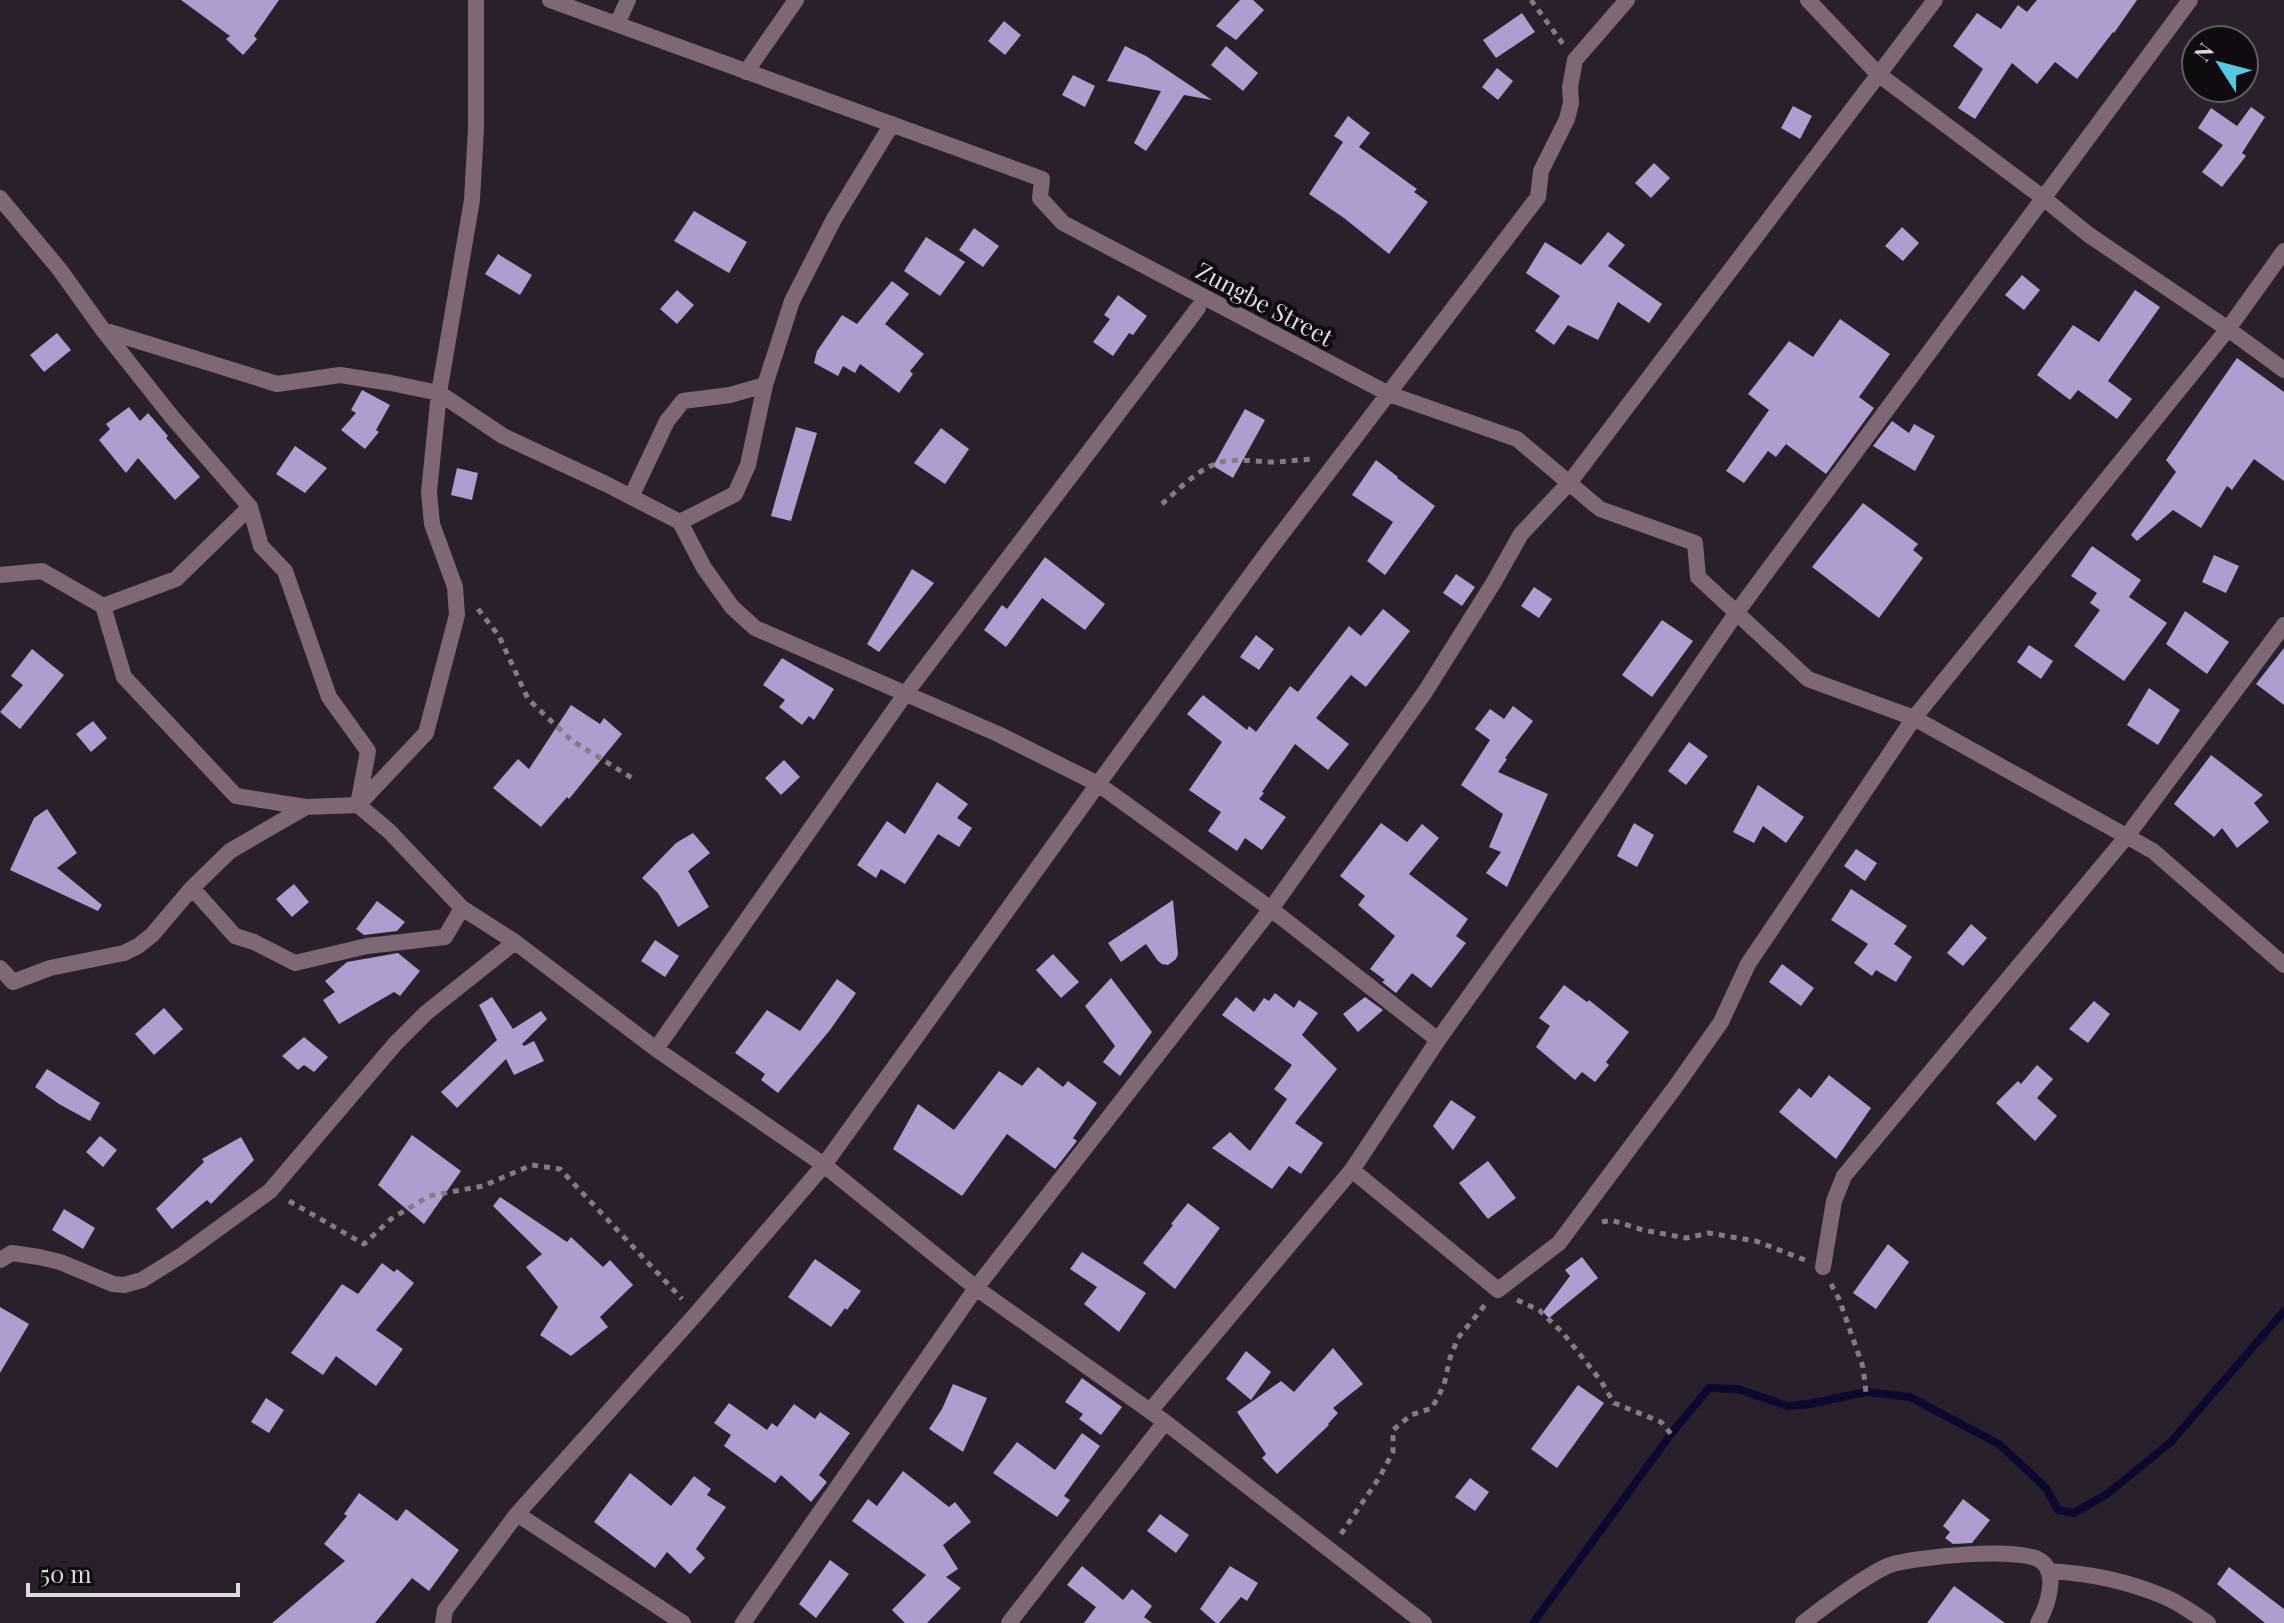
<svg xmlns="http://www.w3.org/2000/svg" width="2284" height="1623" font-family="'Playfair Display',serif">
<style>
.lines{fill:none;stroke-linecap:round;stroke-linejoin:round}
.stream{stroke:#0b092f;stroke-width:8}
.building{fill:#ae9ed0}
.path{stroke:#847c85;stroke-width:5;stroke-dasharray:6 6;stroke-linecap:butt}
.street{stroke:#7e6875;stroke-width:16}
.labels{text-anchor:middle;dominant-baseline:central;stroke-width:8;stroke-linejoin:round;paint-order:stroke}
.street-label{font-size:24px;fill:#ded8df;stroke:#100b10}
</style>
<rect width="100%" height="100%" fill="#29202b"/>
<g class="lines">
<path class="stream" d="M1533,1623L1671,1434L1709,1388L1738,1389L1787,1406L1809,1404L1866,1392L1910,1397L1999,1444L2046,1488L2058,1510L2074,1513L2107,1494L2171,1442L2284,1311"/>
</g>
<path class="building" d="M181,0H279L254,36L257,39L243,55L226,39L230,36Z
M1240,0H1253L1264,10L1236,40L1216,26Z
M2037,0H2137L2114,33L2113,32L2077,79L2055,62L2037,84L2012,63L1975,119L1958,108L1983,69L1953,46L1977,13L2001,29L2018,5L2027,12Z
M1522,13L1535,32L1496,58L1483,40Z
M1004,21L1021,35L1005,55L988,41Z
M1125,46L1146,56L1212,100L1184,95L1146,151L1134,143L1161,91L1107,81Z
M1226,46L1258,73L1243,91L1211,65Z
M1497,68L1513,81L1498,100L1482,87Z
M1073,75L1095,86L1085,107L1062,95Z
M1793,106L1812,116L1800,139L1781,128Z
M2251,107L2265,117L2242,153L2246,156L2222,187L2202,172L2223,145L2198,128L2211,108L2237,126Z
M1348,116L1370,133L1359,147L1417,189L1414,192L1428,202L1389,254L1344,218L1309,194L1343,142L1334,136Z
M1654,163L1670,178L1651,198L1635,183Z
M694,211L747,242L729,273L674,241Z
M1902,227L1919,243L1903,261L1885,246Z
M974,228L999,246L983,267L959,250Z
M1608,232L1625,245L1608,266L1662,304L1649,323L1618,302L1598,340L1568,325L1554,345L1535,331L1560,296L1526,273L1545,242L1581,265Z
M926,237L965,262L940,296L904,271Z
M498,254L532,275L520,295L485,274Z
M2022,275L2040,290L2024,310L2005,295Z
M892,281L909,294L885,324L924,354L910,371L913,374L899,393L860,364L855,373L843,366L838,376L814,363L817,351L842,315L857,324Z
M677,290L694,305L677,324L660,309Z
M2135,290L2160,307L2108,381L2132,399L2117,419L2078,390L2070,400L2037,375L2073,325L2099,342Z
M1118,295L1147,316L1133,335L1129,333L1113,356L1093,342L1110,319L1104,315Z
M1840,319L1890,354L1859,397L1874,408L1826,474L1786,444L1776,457L1768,451L1744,483L1726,471L1769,410L1748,394L1789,341L1813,357Z
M57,333L71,350L44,372L30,355Z
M2237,358L2284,392V481L2254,459L2232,490L2227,486L2201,528L2173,510L2137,541L2131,535L2176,472L2166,460Z
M362,390L390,405L376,430L379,432L365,449L341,430L356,413L351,410Z
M129,407L140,421L148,413L168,436L166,438L200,477L175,500L138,458L126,473L99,440L110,429L106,424Z
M1245,409L1265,420L1233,478L1213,466Z
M1892,421L1909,433L1914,424L1935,436L1915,471L1873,446Z
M796,427L817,433L791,521L771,516Z
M941,428L969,449L945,484L914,463Z
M295,446L327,468L305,493L276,474Z
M1376,460L1398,477L1397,478L1435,506L1385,575L1367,561L1393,522L1352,495Z
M457,468L478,473L472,500L451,495Z
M1863,503L1918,544L1913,550L1923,558L1879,618L1812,567Z
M2092,546L2141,580L2129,597L2167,623L2124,681L2074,646L2100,610L2090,603L2097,593L2071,576Z
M2214,555L2239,566L2226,593L2202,582Z
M1045,557L1105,604L1085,630L1042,598L1006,647L984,630L1002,605L1007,609Z
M912,569L934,583L879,652L867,644Z
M1456,574L1475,587L1462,606L1443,593Z
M1534,587L1552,599L1539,618L1521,606Z
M1383,609L1410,631L1366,687L1351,675L1316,718L1349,744L1328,770L1295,744L1262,792L1264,793L1259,799L1286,817L1262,850L1245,838L1237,851L1208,831L1221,812L1189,790L1222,742L1187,714L1203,695L1247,730L1249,726L1256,732L1290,686L1298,692L1349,626L1361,636Z
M2185,611L2229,642L2207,674L2166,644Z
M1662,620L1693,641L1652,697L1622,675Z
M1256,635L1274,649L1259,670L1240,657Z
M2029,645L2053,661L2041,679L2017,662Z
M2284,648V705L2256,684Z
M32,649L64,675L20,729L0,712L23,685L11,676Z
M782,658L834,689L814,720L809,716L802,725L779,707L785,700L763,685Z
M2149,688L2180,710L2158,745L2127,725Z
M571,705L600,724L604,718L622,734L569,799L567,797L541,827L493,788L518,759L529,769Z
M1513,706L1533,721L1505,758L1507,759L1498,772L1548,794L1507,887L1486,873L1501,852L1489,847L1503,814L1461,785L1490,740L1475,729L1490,709L1504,719Z
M93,721L107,738L91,752L76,734Z
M1689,742L1708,756L1686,785L1668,771Z
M2211,755L2263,795L2254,803L2269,822L2237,848L2222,828L2214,837L2174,804Z
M784,760L800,777L781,795L765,778Z
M937,782L968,804L957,818L972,828L959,847L938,834L905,884L881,869L876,878L857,865L887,821L905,834Z
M1758,785L1804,817L1786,843L1763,826L1754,843L1733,832Z
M47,809L77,853L57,868L102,905L98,911L10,870L34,818Z
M1381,823L1407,842L1422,824L1439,838L1409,874L1468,919L1456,936L1466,943L1431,988L1412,973L1396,993L1382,982L1385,980L1370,969L1395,936L1358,905L1365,896L1340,876Z
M1634,823L1654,835L1637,867L1617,856Z
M693,833L710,853L688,871L709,907L678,927L658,893L642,878L676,843Z
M1856,849L1877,863L1865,881L1844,866Z
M294,884L309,902L292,917L276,899Z
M1851,889L1907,926L1894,944L1912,957L1896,982L1876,970L1872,976L1854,963L1868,944L1831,920Z
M1173,900L1178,954L1176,959L1168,965L1162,964L1158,961L1146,944L1121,962L1108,943Z
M377,901L405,922L397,931L364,935L356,929Z
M1971,924L1987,938L1963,966L1947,953Z
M655,940L679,956L665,977L641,961Z
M398,953L420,971L400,996L394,992L339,1024L323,1000L335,992L325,981L347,962Z
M1053,954L1079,982L1061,998L1036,970Z
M1782,964L1814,988L1801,1006L1769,982Z
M1111,978L1152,1032L1120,1076L1103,1062L1115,1046L1085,1006Z
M837,979L856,993L830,1030L778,1093L761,1080L765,1074L735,1053L767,1010L800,1031Z
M1564,985L1587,1002L1589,1000L1629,1032L1606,1062L1609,1065L1595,1082L1582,1072L1575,1080L1536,1047L1550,1026L1539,1018Z
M1275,993L1294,1008L1299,1000L1318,1013L1302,1035L1337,1069L1295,1123L1323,1143L1301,1174L1289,1166L1272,1189L1212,1148L1230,1132L1250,1151L1287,1099L1274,1089L1292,1065L1222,1015L1236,997L1254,1012L1264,998L1269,1001Z
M492,997L513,1029L541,1011L547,1019L522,1044L524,1046L534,1041L544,1061L514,1075L506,1059L457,1108L441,1092L497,1040L479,1005Z
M1365,997L1383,1010L1358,1032L1343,1014Z
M2094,1001L2110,1014L2088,1043L2069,1029Z
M164,1008L183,1029L154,1055L135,1034Z
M304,1037L328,1057L314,1072L304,1065L298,1070L282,1056Z
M2037,1065L2053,1079L2037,1098L2057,1116L2035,1141L1996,1103L2018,1081L2021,1084Z
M1038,1067L1063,1087L1068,1081L1097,1103L1073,1138L1077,1141L1055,1169L1007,1134L962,1196L893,1149L918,1104L954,1130L999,1071L1022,1086Z
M47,1069L100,1103L90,1121L59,1104L35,1087Z
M1829,1075L1871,1108L1836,1159L1779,1112L1799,1088L1811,1098Z
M1451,1100L1476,1117L1453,1150L1433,1126Z
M412,1135L461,1171L424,1224L378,1185Z
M100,1136L117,1150L103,1167L86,1152Z
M241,1137L254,1160L211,1204L207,1200L172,1229L156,1209L204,1162L202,1159Z
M1488,1161L1516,1198L1488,1219L1459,1183Z
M500,1197L567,1242L571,1237L603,1267L610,1260L633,1285L600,1317L608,1327L571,1356L540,1335L558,1307L526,1267L542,1254L493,1206Z
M1188,1203L1220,1228L1175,1289L1143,1263L1173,1225L1171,1224Z
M64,1209L95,1228L83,1249L52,1230Z
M1888,1244L1909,1262L1876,1309L1853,1293Z
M1082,1252L1146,1293L1119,1332L1084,1304L1097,1287L1070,1269Z
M1582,1257L1598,1278L1549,1318L1543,1312L1570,1276L1565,1270Z
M815,1259L861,1291L847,1310L845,1308L831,1327L788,1297Z
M382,1263L394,1272L397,1269L414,1283L376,1330L403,1349L376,1386L336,1356L323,1375L291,1353L342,1284L358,1294Z
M0,1307L29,1324L0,1373Z
M1333,1348L1363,1384L1333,1408L1338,1413L1328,1424L1329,1425L1277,1474L1262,1458L1266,1454L1237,1412L1281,1381L1294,1392Z
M1246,1351L1271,1372L1251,1400L1226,1379Z
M1082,1378L1122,1407L1101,1435L1079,1419L1083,1414L1065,1402Z
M953,1384L987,1398L963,1452L929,1429L942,1409Z
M1578,1385L1604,1403L1557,1468L1531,1449Z
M266,1398L284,1410L269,1433L251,1422Z
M729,1403L767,1430L772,1423L777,1427L794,1404L815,1419L820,1412L850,1433L819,1475L827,1482L811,1502L781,1475L775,1483L724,1446L731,1435L714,1423Z
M1082,1433L1100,1446L1064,1496L1070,1500L1057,1517L993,1473L1017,1442L1055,1470Z
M903,1471L949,1507L955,1502L971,1522L943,1545L958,1569L946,1577L961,1588L927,1623H905L892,1610L926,1575L852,1521L868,1499L877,1506Z
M630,1473L671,1506L694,1476L711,1489L707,1495L726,1507L696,1549L705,1558L690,1574L667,1552L655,1568L594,1522Z
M1470,1478L1489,1492L1475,1511L1455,1497Z
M359,1493L397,1521L406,1509L459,1550L429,1591L412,1578L375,1623H272L345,1561L324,1544L347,1516L344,1514Z
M1963,1499L1990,1520L1972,1543L1953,1544L1945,1538L1950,1532L1943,1526Z
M1160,1514L1189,1535L1176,1553L1147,1531Z
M830,1560L849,1574L816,1618L799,1604Z
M1082,1566L1123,1600L1132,1589L1152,1606L1144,1617L1152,1623H1084L1096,1607L1067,1585Z
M1230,1566L1258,1583L1247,1601L1241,1597L1219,1623H1216L1200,1609Z
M2229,1567L2284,1609V1623H2265L2217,1584Z
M1954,1586L2005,1623H1927Z"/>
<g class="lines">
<path class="path" d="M1531,0L1563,44
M1162,504C1178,490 1197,470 1218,463C1234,458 1251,461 1268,462C1283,462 1297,460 1312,459
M478,609L499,636L528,699L571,740L632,778
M289,1201L364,1244L391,1219L429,1196L483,1186L532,1165L560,1169L682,1299
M1602,1222L1611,1220L1643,1230L1686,1238L1709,1233L1756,1241L1805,1260
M1831,1284L1839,1299L1863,1367L1866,1392
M1517,1300L1539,1310L1563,1333L1601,1381L1614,1403L1661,1422L1671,1434
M1341,1534L1379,1478L1393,1452V1430L1411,1415L1432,1408L1444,1385L1450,1358L1458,1338L1485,1305"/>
<path class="street" d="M550,0L1042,179L1040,198L1063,223L1389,394L1517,439L1600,509L1695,543L1698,577L1808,679L1914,718L2153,851L2284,965
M1808,0L1878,74L2042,197L2089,235L2228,329L2284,370
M617,24L628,0
M746,72L796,0
M0,198L60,270L103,330L172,417L250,507L261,546L285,571L329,697L368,751L358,805L389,831L462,908L515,942L656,1049L824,1165L976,1288L1150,1411
M103,330L277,384L340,375L391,383L439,393L503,436L606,484L680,522L704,568L732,607L755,628L998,734L1098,784L1264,557L1538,197L1541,171L1567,119L1571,103L1570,87L1575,60L1627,0
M631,497L667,421L683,401L730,395L765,385L792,301L834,219L892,124
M680,522L735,494L748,465L765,385
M0,575L42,571L103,606L176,579L250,507
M103,606L124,677L236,796L306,807
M192,888L235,936L254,942L295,963L367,946L445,937L462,908
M0,968L13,982L50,968L124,953L138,946L152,935L192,888L230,851L306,807L358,805L426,733L457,615L455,587L432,524L429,492L439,393L472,200L476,128V0
M656,1049L906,693L1198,308
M1352,1170L1438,1040L1561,868L1737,612L2190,0
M0,1260L12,1253L39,1257L60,1262L113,1284L124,1285L142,1280L182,1255L270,1191L395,1044L426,1013L515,942
M1823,1267L1834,1201L1844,1176L2127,836L2284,625
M1165,1422L1424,1623
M517,1514L683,1623
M2048,1571C2088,1573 2128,1581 2165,1597C2180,1603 2194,1614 2208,1623
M443,1623L445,1610L517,1514L696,1314L824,1165L1098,784L1271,909L1425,692L1494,582L1521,534L1570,482L1935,0
M743,1623L976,1288L1271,909L1438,1040
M1009,1623L1165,1422L1150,1411L1352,1170L1498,1290L1559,1243L1676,1086L1721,1022L1748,964L1914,718L2228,329L2284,251
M1803,1623C1822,1608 1869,1573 1890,1565C1914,1557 2022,1546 2041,1561C2059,1574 2047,1607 2038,1623"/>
</g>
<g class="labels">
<g class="street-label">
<text transform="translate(1265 303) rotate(28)">Zungbe Street</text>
</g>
</g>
<g transform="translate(2220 64) rotate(306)"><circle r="38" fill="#100b10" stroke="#625d63" stroke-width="2"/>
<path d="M0-6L14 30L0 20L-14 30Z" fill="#56c9e1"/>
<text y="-12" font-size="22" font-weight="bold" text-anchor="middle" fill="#ded8df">N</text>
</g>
<path d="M28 1583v12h210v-12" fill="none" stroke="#ded8df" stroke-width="4"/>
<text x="40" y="1583" font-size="24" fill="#ded8df" stroke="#100b10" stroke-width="6" paint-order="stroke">50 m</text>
</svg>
